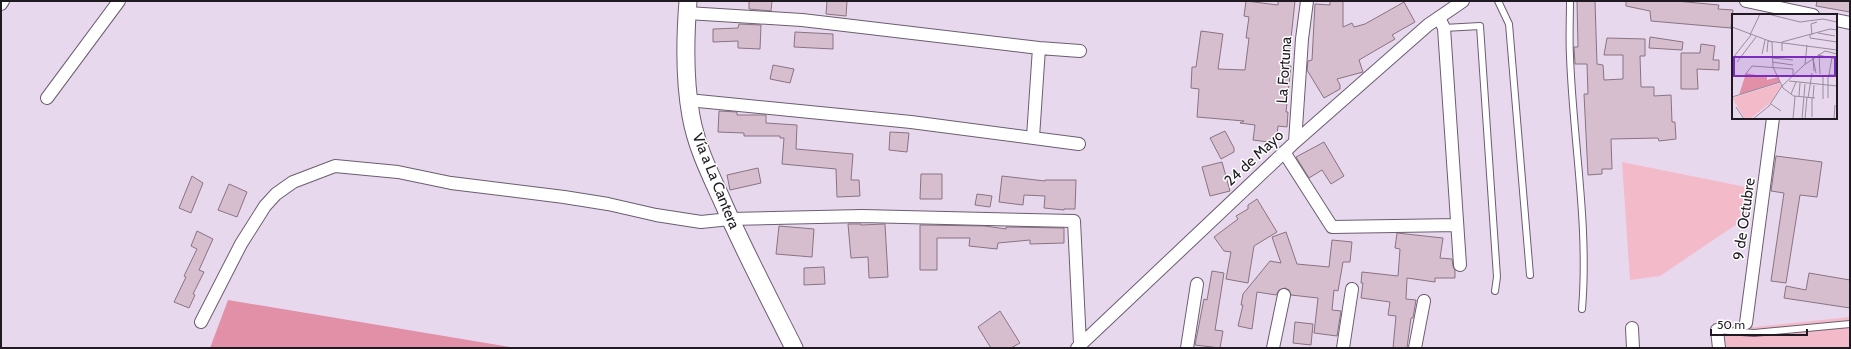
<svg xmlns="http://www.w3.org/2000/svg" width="1851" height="349" font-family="Cabin,sans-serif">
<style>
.green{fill:#f3bbca}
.forest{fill:#e28fa8}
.building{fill:#d6bece;stroke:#897381}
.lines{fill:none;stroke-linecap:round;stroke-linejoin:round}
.service-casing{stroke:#6b5d70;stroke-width:8}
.minor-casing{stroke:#6b5d70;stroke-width:14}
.secondary-casing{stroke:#6b5d70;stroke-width:19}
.service{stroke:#fff;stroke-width:6}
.minor{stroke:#fff;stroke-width:12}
.secondary{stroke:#fff;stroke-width:17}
.labels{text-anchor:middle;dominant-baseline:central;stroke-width:3;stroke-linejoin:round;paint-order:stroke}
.street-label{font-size:15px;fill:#1f1921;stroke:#fff}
.inset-road{fill:none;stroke:#988c9c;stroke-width:1}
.view{fill:#7b2cbf;fill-opacity:0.15;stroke:#7b2cbf;stroke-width:2}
.inset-edge{fill:none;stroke:#1f1921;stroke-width:2}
</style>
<rect width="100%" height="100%" fill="#e8d8ee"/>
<path class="green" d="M1622,162L1751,188L1746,218L1660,276L1630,280Z
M1850,317V348H1726L1724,326L1755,327Z"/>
<path class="forest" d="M228,300L516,348H210Z"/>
<path class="building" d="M749,1H772L771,11L749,9Z
M827,1H847L846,16L826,14Z
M1246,1L1278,5V1H1295L1288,66H1291L1286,112H1288L1287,127L1278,126L1276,143L1253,140L1255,125L1240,123L1244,121L1197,117L1199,89L1191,88L1192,67H1196L1201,31L1223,34L1218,69L1245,70L1249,38H1246L1249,17L1244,16Z
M1330,1H1343V27L1352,23L1354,27L1365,24L1404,2L1415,22L1392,35L1395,39L1359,60L1363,72L1337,79L1340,85V89L1324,98L1307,70L1308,61L1312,60L1315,4L1330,5Z
M1577,1H1595L1597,64L1603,65L1604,80L1623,79V55H1604L1607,38L1645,39V56H1640L1641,87H1654V96L1671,95L1672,122H1675L1676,139L1659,141L1658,138L1611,139L1612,169H1602V174L1588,175L1584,94H1588L1587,64H1575L1574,47H1578Z
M1626,1H1676L1719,5L1718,9L1733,10L1731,28L1651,21L1650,11L1626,6Z
M1817,1H1850V12L1816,6Z
M739,24L761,25L760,49L738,48V41L713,42V29L738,28Z
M795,32L833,34V49L794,47Z
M1650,37L1683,42L1682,50L1649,48Z
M1701,44L1715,46L1713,60H1719V70L1697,69L1698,89H1681V53H1700Z
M773,65L794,69L790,83L770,79Z
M719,111L737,112V115H766V123L797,125L796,149L853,154L851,180H859L860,196L837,197L836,169L782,164L784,138H780V136H744V133L718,132Z
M1225,131L1234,148V152L1221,159L1210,138Z
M890,132L909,133L907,152L889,150Z
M1324,142L1344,176L1331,184L1322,170L1309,178L1296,157Z
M1776,156L1822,162L1817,197L1800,195L1786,283L1771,281L1784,193L1771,191Z
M1222,162L1230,191L1210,196L1202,167Z
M758,168L761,183L730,190L727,175Z
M921,174H942V199H920Z
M192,176L203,183L191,213L179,208Z
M1002,176L1045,181V180H1076L1075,209H1064V210L1044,208L1045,196L1024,195L1023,205L999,202Z
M229,184L247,192L237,217L218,210Z
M977,194L992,196L990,207L975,205Z
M1257,199L1277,232L1254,246L1248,283L1226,279L1231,252L1224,251L1214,237L1238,219L1236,216L1248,209V205Z
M848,224H861V225L885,224L888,277L869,278L868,257L851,258Z
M920,225L985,226L1006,229V227L1064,228V243L1030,244V240L998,243L997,249L969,246L970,238H937V270H920Z
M779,226L814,229L812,257L776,254Z
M197,231L213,239L199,270L204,272L193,294L195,295L189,308L174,302L186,277L184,276L197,249L191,246Z
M1286,232L1297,264L1329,267L1332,240L1352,242L1350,262H1343L1338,291L1334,290L1332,310L1341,311L1337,336L1314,333L1318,298L1291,295L1289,290L1285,288L1279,290L1276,295L1257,292L1252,329L1238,326L1243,305H1241L1243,294L1270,261L1281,263L1272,237Z
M1397,233L1443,238L1440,258L1452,259L1453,266L1455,271V278H1435V282L1407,278L1406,299L1416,300L1413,318H1411L1407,348H1393L1396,316L1388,315L1390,302L1361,298L1363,283H1361L1362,272L1398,276L1400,249L1395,248Z
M824,267L825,284L804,285V268Z
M1212,271L1224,273L1215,330L1223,331L1220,348L1195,345L1204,299L1207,300Z
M1809,273L1850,280V308L1784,298L1786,286L1806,290Z
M1000,311L1020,343L1011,348H991L978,327Z
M1295,322L1313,324L1311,345L1293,343Z"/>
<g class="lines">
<defs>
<path id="service" d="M1498,1L1509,24L1530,275
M1570,1C1570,19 1569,38 1570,56C1573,141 1589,224 1582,309
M1444,28L1480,26L1497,277L1495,291
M1717,330L1754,333L1850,324"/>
<path id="minor" d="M1746,1L1813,15
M1,4L3,1
M687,13L802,20L1039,48L1080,51
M1439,18L1444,28L1460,265
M1836,20L1850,23
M47,98L119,1
M688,100L911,122L1079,144
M1033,137L1039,48
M1295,142L1302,39L1307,1
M1284,152L1332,227L1457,225
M201,322L241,244L265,206L276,194L293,182L335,166L398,172L451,183L564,197L608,204L656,215L701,222L730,219L862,216L1074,221L1080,344
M1746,323L1773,118
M1632,328L1633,348
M1717,330L1719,348
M1077,348L1295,142L1428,25L1463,1
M1187,348L1197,284
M1273,348L1284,295
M1343,348L1352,289
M1415,348L1424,301"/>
<path id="secondary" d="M688,1C685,39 684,78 691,116C696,145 709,172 721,198C743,249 769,298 794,348"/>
</defs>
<use href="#service" class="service-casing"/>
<use href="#minor" class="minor-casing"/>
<use href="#secondary" class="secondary-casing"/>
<use href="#service" class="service"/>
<use href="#minor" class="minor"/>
<use href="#secondary" class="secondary"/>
</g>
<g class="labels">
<g class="street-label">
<text transform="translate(1284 70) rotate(-86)">La Fortuna</text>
<text transform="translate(1254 158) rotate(-43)">24 de Mayo</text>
<text transform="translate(716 181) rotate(68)">Vía a La Cantera</text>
<text transform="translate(1744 219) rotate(-82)">9 de Octubre</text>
</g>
</g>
<g transform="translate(1732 14)">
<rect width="105" height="105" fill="#e8d8ee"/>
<path d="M48,69L49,72L39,88L18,105H13L0,84Z" fill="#f3bbca"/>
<path d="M14,59L35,63V66L46,63L48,68L7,81Z" fill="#e28fa8"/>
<path class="inset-road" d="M36,0L68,8L91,5L105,8M0,13L40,28L41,53L51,74L63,83L61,105M86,19L103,22M18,21L28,0M78,21V24L105,28M80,21L79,10L85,8M50,37V28L98,15L105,16M93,37L105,40M35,38L36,27L105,36M30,40L33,26M87,40L88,60M86,41L105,45M40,44L61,46M81,44L84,59M81,44L82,57M0,45L19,21M5,48L24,23M40,48L61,51M73,50L75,31M13,61L20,52L61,55V61M97,61L100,43M57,67L105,72M59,80L64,68M62,82L83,84M67,82L68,69M0,83L48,68M76,84L80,59M81,84L82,71M96,84V61H105M91,85V61M39,90L49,97M4,93L12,105M80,103V84M21,105L37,92L50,72L72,51L93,37M70,105L73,70M73,105L75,83M102,105L103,91"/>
<path class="view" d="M2,43H103V62H2Z"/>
<rect width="105" height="105" class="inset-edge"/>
</g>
<rect width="1851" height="349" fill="none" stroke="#1f1921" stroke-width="4"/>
<path d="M1711 329v6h96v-6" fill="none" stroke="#1f1921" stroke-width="2"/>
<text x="1717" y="329" font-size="12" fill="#1f1921" stroke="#ffffff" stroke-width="3" paint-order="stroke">50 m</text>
</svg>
